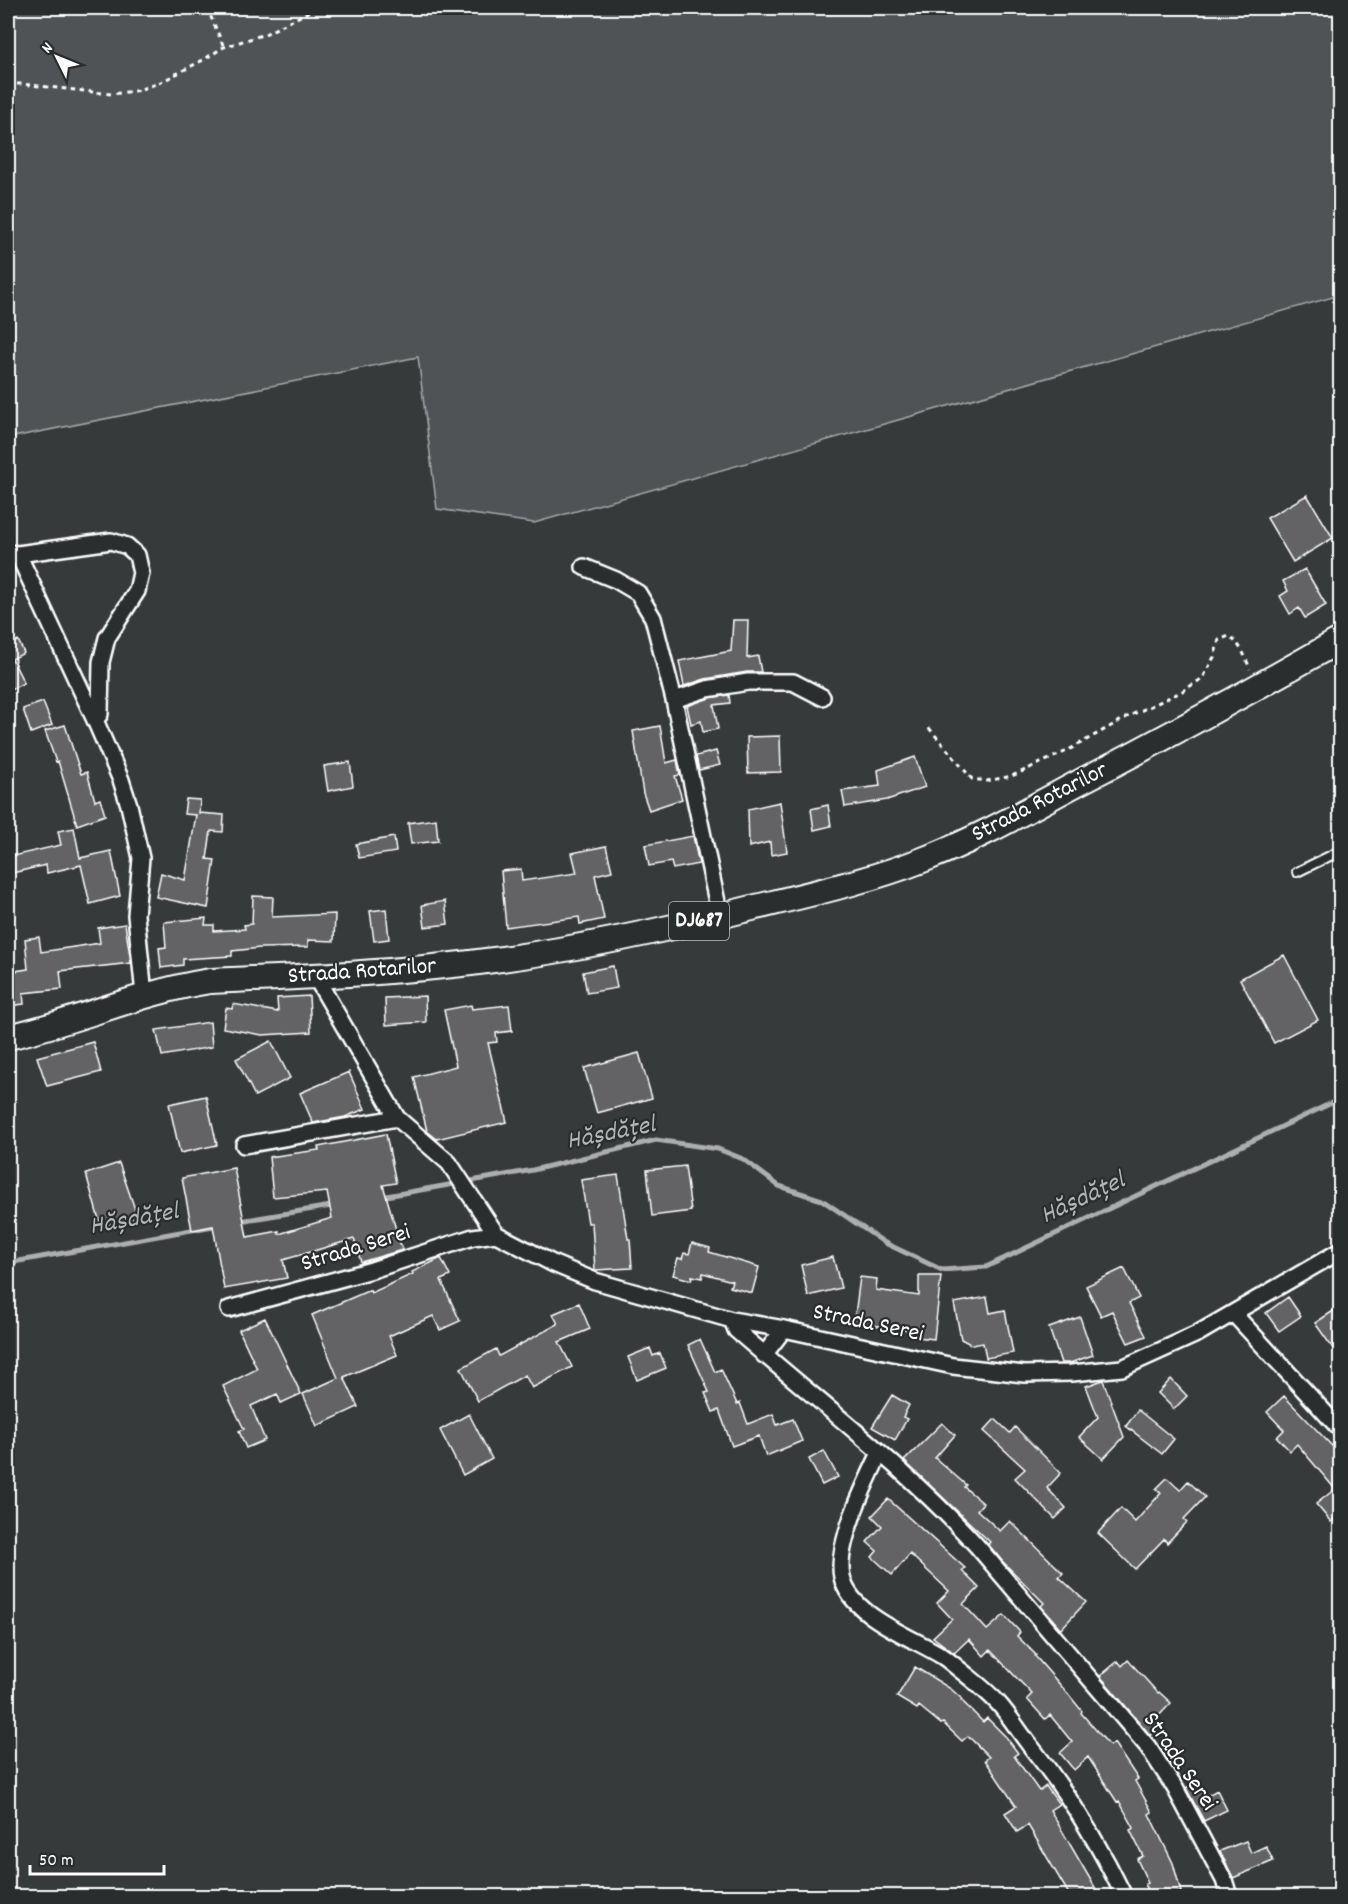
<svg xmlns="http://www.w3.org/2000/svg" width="1348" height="1904" font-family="Dekko,sans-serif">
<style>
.green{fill:#505354;stroke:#a8a9aa;stroke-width:1.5}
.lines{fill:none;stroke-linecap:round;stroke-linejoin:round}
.stream{stroke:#adaeaf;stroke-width:5}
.building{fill:#636465;stroke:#fff;stroke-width:1.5}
.service-casing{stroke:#fff;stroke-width:12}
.minor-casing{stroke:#fff;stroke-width:20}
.primary-casing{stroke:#fff;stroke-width:28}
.path{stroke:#fff;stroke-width:3;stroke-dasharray:4.5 4.5;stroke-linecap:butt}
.service{stroke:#2a2d2e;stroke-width:8}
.minor{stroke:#2a2d2e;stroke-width:15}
.primary{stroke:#2a2d2e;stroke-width:24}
.labels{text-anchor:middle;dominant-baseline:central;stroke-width:4.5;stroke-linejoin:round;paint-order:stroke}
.shield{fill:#2a2d2e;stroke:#bfc0c0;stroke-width:1.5}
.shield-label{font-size:22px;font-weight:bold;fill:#fff}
.street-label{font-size:24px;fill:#fff;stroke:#2a2d2e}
.water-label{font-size:26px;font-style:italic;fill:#b4b5b5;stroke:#2a2d2e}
</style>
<rect width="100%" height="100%" fill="#373a3b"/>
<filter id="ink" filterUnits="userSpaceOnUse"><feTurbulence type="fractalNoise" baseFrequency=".0167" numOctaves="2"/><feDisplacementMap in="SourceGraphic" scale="12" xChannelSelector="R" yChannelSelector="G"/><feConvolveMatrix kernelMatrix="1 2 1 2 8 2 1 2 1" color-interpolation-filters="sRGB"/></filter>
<g filter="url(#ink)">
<path class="green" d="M8,8H1340V295L534,523L437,509L418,357L8,438Z"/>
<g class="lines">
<path class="stream" d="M381,1197L533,1170L656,1140L718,1149L743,1159L779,1186L822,1200L885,1243L942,1270L986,1267L1340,1099
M240,1221L337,1205
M8,1263L219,1225"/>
</g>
<path class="building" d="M1307,495L1333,538L1293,562L1267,518Z
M1305,569L1326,605L1305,618L1299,608L1290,614L1280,596L1288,591L1283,581Z
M733,620H748L747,658L758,656L761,672H747L705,679L684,686L679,661L731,651Z
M18,640L24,653L12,659L24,683L8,691V646Z
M729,695L730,703L714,705L718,729L703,732L701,721L691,724L687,706L709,698Z
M43,702L52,725L31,733L23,709Z
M65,725L81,774L87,772L95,801L100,799L105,815L77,825L58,761L56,762L45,731Z
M660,726L666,763L677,760L680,775L675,776L682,799L649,810L643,793L633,731Z
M780,736L781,772L748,773L747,737Z
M716,751L720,765L699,770L696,756Z
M915,757L925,787L887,800L845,807L842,791L880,786L878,770Z
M350,762L353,786L328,791L324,766Z
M186,799L200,800L199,813L224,815L223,832L211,831L207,859L215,860L208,908L156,897L161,873L185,880L196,815L184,814Z
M780,802L787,852L771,855L770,842L749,847L748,809Z
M828,805L831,826L814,830L811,809Z
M436,819L438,841L411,844L408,823Z
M74,828L80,858L111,851L120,896L90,904L81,865L47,873L46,865L8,874V857L61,845L58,831Z
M693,836L699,864L673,869L671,862L649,866L645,845Z
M394,837L396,852L359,858L356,844Z
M606,846L612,871L595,875L604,919L580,924L579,917L506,927L501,871L521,869L522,881L577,873L572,853Z
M253,896L273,897L272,917L335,914L334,941L308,940V947L260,948L232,951V956L183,959V965L161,968L159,948L166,947L164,922L206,918L205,925H214V931L245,929L244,925L252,924Z
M445,901L448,924L425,927L422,905Z
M386,909L389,939L374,941L370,911Z
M125,924L131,963L60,971L62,989L23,993L24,1004L8,1006V972L28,969L25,939L39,937L41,952L100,943L98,928Z
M1284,955L1318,1020L1274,1043L1240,979Z
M613,966L617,988L587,993L583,972Z
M309,996L311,1032L262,1035L223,1028L226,1008L232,1009L233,1004L278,1012L277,998Z
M425,996L426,1022L386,1025L385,998Z
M471,1005L472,1009L509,1005L512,1031L496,1033L497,1042L488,1043L507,1122L437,1139L427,1131L414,1077L456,1066L444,1010Z
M210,1022L212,1047L162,1056L156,1030Z
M271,1041L290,1078L255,1096L236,1059Z
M93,1042L101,1072L47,1086L37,1057Z
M639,1053L652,1098L597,1113L584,1068Z
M349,1072L365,1109L345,1117L313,1123L300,1093Z
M206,1096L217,1145L180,1153L169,1104Z
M386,1134L396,1183L383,1185L402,1250L361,1262L354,1239L283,1260L287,1278L224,1289L213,1226L192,1230L182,1178L234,1168L247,1237L279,1231V1234L332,1218L327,1192L273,1197L269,1157L319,1150L318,1147Z
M119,1163L138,1218L101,1227L86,1174Z
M685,1166L691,1211L652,1216L647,1170Z
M618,1175L628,1239H630L632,1268L595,1270L592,1223H588L581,1180Z
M692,1243L710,1248L709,1252L759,1267L752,1293L730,1287L732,1281L703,1273L702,1278L692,1276L691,1280L673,1275L678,1258L682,1259L684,1253L689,1254Z
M833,1257L841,1288L808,1296L801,1265Z
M441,1258L450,1276L441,1280L460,1321L440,1330L433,1316L389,1336L397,1355L344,1377L358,1407L317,1426L303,1394L338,1378L312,1315L370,1290L371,1293L413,1274L412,1272Z
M1124,1268L1139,1298L1129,1303L1146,1336L1128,1343L1112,1311L1101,1316L1086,1286Z
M919,1276H941L934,1339L917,1337L918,1331L854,1323L860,1277L877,1279L876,1290L919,1296Z
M987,1297L990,1313L1005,1310L1013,1353L986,1358L983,1343L972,1345L961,1339L954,1303Z
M1288,1297L1301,1316L1279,1331L1266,1313Z
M579,1303L590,1329L559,1342L572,1367L532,1388L525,1375L478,1401L461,1368L496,1349L499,1356L558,1324L553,1314Z
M1341,1306V1360L1315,1323Z
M1080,1317L1093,1355L1070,1363H1061L1049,1328Z
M265,1318L301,1394L281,1403L277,1394L251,1406L265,1440L246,1448L239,1431L244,1429L223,1386L257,1369L239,1330Z
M700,1339L715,1372L721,1369L737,1404L740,1403L748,1424L773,1414L777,1425L793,1419L802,1441L766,1456L759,1436L732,1446L719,1410L713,1412L705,1393L709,1392L688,1345Z
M650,1348L653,1356L660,1353L666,1368L637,1380L628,1357Z
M1171,1379L1187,1396L1174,1409L1158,1393Z
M1103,1380L1124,1437L1103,1459L1079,1437L1098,1417L1086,1386Z
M892,1395L909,1405L903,1417L907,1419L895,1440L872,1427Z
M1284,1396L1332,1446L1333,1445L1341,1453V1514L1331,1522L1316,1504L1335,1489L1297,1444L1290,1451L1277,1437L1284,1430L1267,1412Z
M1138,1410L1174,1439L1162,1454L1126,1426Z
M469,1414L492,1459L463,1475L440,1430Z
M995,1419L1010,1433L1015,1427L1061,1473L1047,1488L1066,1508L1055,1519L1015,1478L1025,1469L984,1431Z
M942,1423L955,1435L935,1458L966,1485L964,1487L983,1503L977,1510L1000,1531L1010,1521L1063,1573L1059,1577L1086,1602L1061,1629L1041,1606L1044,1603L1002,1561L988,1544L990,1542L904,1461Z
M824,1451L838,1477L822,1485L809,1459Z
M1167,1478L1180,1490L1188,1481L1205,1497L1184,1519L1187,1522L1167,1543L1164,1539L1135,1569L1098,1533L1121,1508L1135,1522L1161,1493L1156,1489Z
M888,1499L965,1568L962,1571L979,1588L963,1604L977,1619L987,1630L1004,1615L1020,1632L1017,1636L1036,1655L1035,1656L1069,1695L1082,1711L1081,1713L1110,1746L1114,1743L1138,1779L1135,1781L1152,1812L1149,1814L1173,1863L1181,1892L1166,1896H1148L1145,1884L1148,1883L1137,1859L1143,1856L1130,1830L1134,1828L1119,1801L1117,1802L1088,1757L1074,1770L1060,1753L1072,1742L1050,1715L1045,1719L1027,1699L1032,1694L990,1650L984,1656L969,1639L954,1653L933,1637L952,1619L937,1603L949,1591L910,1554L892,1575L872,1557L877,1551L867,1542L882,1526L872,1516Z
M1128,1660L1158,1693L1159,1692L1171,1703L1153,1722L1158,1727L1150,1735L1100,1676L1118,1661L1122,1666Z
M915,1667L951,1689L962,1699L961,1700L983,1722L987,1718L1006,1737L1018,1753L1014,1756L1039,1791L1046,1786L1059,1804L1050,1810L1100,1896H1070L1028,1825L1017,1832L1005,1813L1016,1806L985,1760L989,1757L968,1736L962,1741L943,1723L941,1724L919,1706L917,1709L897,1697Z
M1196,1782L1205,1797L1217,1790L1227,1810L1204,1821L1186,1788Z
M1246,1841L1251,1853L1266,1846L1273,1861L1233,1878L1220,1851Z"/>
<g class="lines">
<defs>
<path id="service" d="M1297,872L1340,851"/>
<path id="minor" d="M8,553L18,554L95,720L121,780L129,805L141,858L136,915L144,995
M18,554L111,541L127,546L137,555L141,573L137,591L107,638L101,662L100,714L95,720
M584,567L616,580L638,593L653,618L674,700L720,916
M674,700L707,689L748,682H793L822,697
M315,976L397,1118L449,1163L496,1234L554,1264L595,1281L732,1320L784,1329L953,1366L1024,1374L1072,1373L1122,1368L1197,1334L1340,1251
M244,1145L397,1118
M229,1309L372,1270L473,1237L496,1234
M1233,1313L1340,1429
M732,1320L736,1330C817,1401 904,1466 977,1546L1148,1747L1175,1788L1224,1880L1229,1896
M764,1355L784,1329
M880,1453C866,1482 835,1545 842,1577C850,1616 912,1637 942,1656C950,1661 957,1668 964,1673C975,1682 988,1692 998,1703C1009,1715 1018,1730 1028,1743C1066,1790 1098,1842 1124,1896"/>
<path id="primary" d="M8,1037C76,1022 140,992 210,981C302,977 395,973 486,961C576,950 665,930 752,908C810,894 869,881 925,859C978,839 1027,810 1076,784C1165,738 1253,690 1340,640"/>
</defs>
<use href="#service" class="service-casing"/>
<use href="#minor" class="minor-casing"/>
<use href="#primary" class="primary-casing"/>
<path class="path" d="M207,8L224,47
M8,84H22L111,94L135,91L159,83L203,60L224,47L265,34L316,8
M929,728L972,779L987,781L1012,776L1065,752L1127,717L1181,692L1203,678L1214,657L1219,640L1229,636C1241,645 1245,656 1250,669"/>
<use href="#service" class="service"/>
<use href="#minor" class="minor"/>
<use href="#primary" class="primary"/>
</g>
</g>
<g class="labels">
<rect class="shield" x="669" y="902" width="60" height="38" rx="4.5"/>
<g class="shield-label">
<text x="699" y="921">DJ687</text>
</g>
<g class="street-label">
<text transform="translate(1040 803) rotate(-27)">Strada Rotarilor</text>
<text transform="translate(362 972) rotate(-4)">Strada Rotarilor</text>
<text transform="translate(356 1249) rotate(-17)">Strada Serei</text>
<text transform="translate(868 1324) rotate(12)">Strada Serei</text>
<text transform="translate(1179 1762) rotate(56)">Strada Serei</text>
</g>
<g class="water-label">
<text transform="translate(611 1134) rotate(-11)">Hășdățel</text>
<text transform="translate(1083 1199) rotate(-25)">Hășdățel</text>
<text transform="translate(134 1220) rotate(-10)">Hășdățel</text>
</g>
</g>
<rect width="1348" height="1904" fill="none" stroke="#2a2d2e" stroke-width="30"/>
<rect x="15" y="15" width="1318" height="1874" fill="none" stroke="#fff" stroke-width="2" filter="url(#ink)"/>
<g transform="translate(57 57) rotate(313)" stroke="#2a2d2e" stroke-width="4.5" paint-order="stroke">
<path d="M0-4.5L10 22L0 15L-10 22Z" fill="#ffffff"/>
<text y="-9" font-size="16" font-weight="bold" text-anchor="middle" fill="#ffffff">N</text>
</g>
<path d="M30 1865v9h134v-9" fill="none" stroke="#ffffff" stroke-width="3"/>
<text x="39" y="1865" font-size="18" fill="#ffffff" stroke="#2a2d2e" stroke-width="4.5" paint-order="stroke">50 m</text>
</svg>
